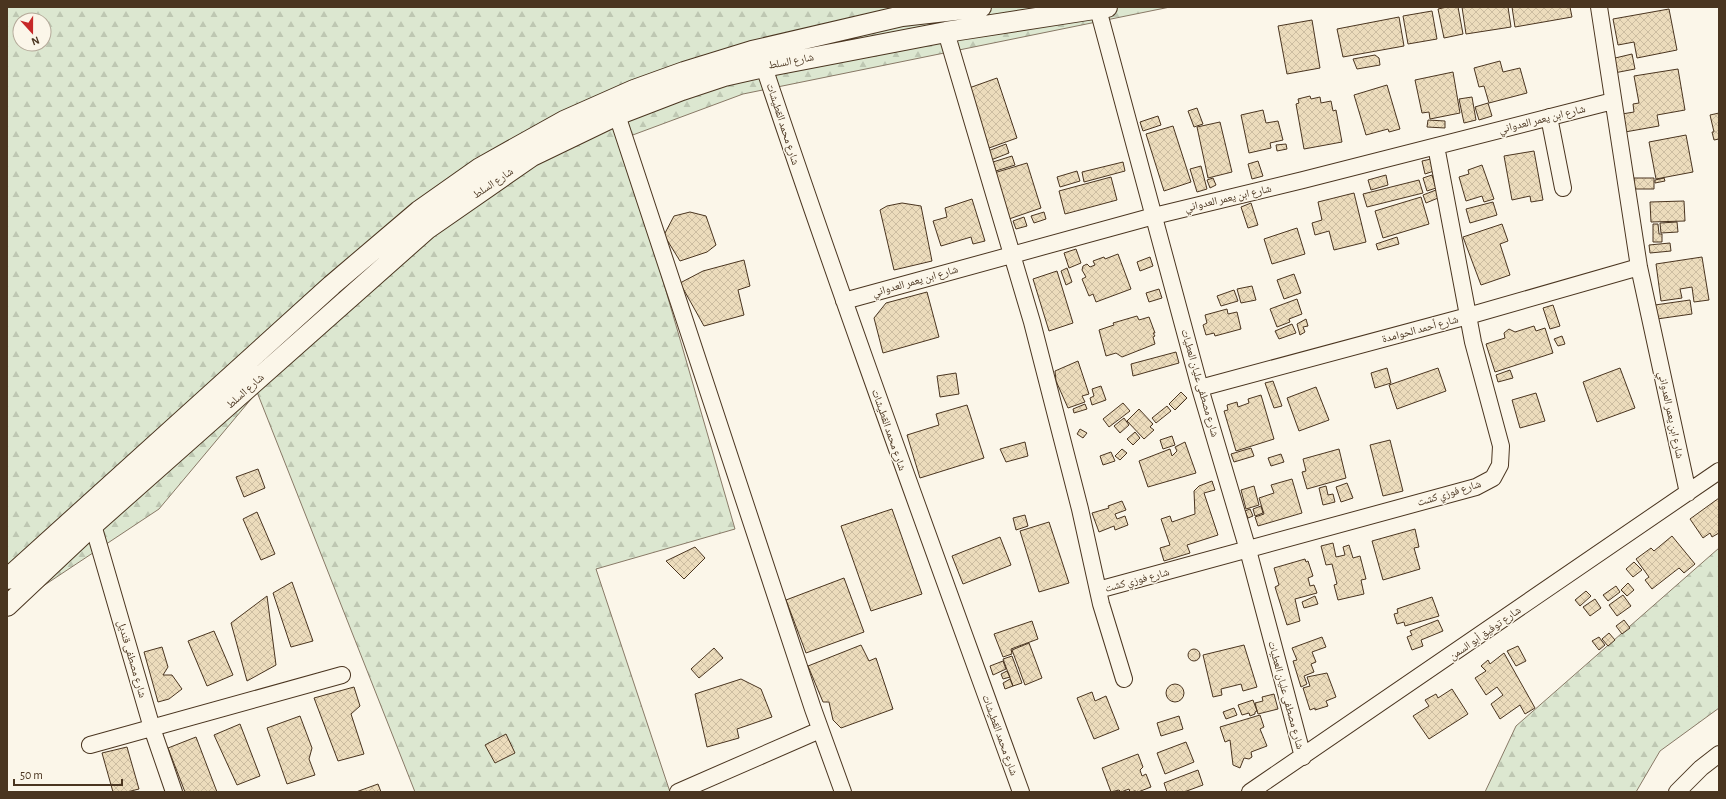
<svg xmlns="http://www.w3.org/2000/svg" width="1726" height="799" font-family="'Alegreya Sans','Noto Naskh Arabic',sans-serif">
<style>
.forest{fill:url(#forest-firs);stroke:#887966;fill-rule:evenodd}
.building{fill:url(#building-cross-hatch);stroke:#4a3520}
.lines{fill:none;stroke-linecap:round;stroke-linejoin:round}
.minor-casing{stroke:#4a3520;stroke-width:18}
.major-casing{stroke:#4a3520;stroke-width:22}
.minor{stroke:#fbf6e9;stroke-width:16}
.major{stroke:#fbf6e9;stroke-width:20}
.labels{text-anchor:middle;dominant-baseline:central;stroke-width:3;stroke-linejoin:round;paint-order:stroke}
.street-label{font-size:11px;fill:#4a3520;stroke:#fbf6e9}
</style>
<defs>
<pattern id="forest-firs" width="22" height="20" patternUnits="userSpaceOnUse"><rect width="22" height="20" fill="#dce7d0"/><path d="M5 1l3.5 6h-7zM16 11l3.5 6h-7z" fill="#bec7b2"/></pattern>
<pattern id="building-cross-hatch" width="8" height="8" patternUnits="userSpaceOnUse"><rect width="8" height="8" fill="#ecdcbc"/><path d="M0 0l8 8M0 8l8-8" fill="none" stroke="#ccbda1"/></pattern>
</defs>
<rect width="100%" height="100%" fill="#fbf6e9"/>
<path class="forest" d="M7,7H1170L743,94L622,139L735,529L596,569L670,792H415L257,392L159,509L7,610ZM20,20H44V44H20Z
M1719,548V708L1660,751L1636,792H1485L1516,726Z"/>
<path class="building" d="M1447,7H1458L1463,34L1444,38L1438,9Z
M1462,7H1508L1511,27L1466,34Z
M1512,7H1570L1572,17L1515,27Z
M1669,9L1677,50L1637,58L1634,42L1618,45L1613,19Z
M1432,11L1437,39L1408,44L1403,16Z
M1399,17L1404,46L1343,57L1337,29Z
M1312,20L1320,68L1287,74L1278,26Z
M1632,54L1635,69L1614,73L1611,59Z
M1375,55L1379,58L1380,65L1357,69L1353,59Z
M1500,61L1503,72L1520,68L1527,93L1489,103L1484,86L1479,87L1474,68Z
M1678,69L1685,110L1657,115L1659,126L1625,132L1622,114L1634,112L1633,104L1639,103L1634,76Z
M1453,72L1460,113L1430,119L1429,112L1422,113L1415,80Z
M997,78L1017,138L989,148L969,88Z
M1387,85L1400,129L1389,132L1388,129L1366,135L1354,95Z
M1310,96L1311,99L1320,97L1321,103L1331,101L1333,111L1336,110L1342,142L1304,149L1296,104L1299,103L1298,99Z
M1472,97L1476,120L1464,123L1459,99Z
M1488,103L1492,116L1479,120L1475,107Z
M1197,108L1203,124L1194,127L1188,111Z
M1263,110L1266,123L1278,121L1283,140L1270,143L1271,148L1249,153L1241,115Z
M1719,113V139L1714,140L1712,132H1714L1710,115Z
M1158,116L1161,125L1143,131L1140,122Z
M1428,120L1445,121V128L1427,127Z
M1220,122L1232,172L1208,178L1197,127Z
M1173,126L1191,182L1164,191L1146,134Z
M1686,135L1693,172L1656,179L1649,142Z
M1006,144L1009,153L991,160L988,151Z
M1286,144L1287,149L1277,151L1276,145Z
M1534,151L1543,200L1531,202L1530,196L1512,200L1504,156Z
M1012,156L1015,165L996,171L993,162Z
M1431,159L1434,171L1425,174L1422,161Z
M1258,161L1263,176L1252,179L1248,164Z
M1123,162L1125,171L1084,182L1082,172Z
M1027,163L1041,208L1009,219L994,173Z
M1482,165L1494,199L1484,202L1482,196L1466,201L1459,177L1469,174L1468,170Z
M1201,166L1207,189L1197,192L1190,169Z
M1077,171L1080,181L1060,187L1057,177Z
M1386,175L1388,185L1371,190L1368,180Z
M1432,175L1436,188L1427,191L1423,178Z
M1111,177L1117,200L1065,214L1059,191Z
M1213,178L1216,185L1210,188L1207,180Z
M1634,178H1654V189H1634Z
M1664,178L1665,181L1655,183V180Z
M1419,180L1423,193L1367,207L1363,194Z
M1436,190L1438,198L1426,203L1423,195Z
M1354,193L1366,242L1334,250L1329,231L1315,235L1312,223L1322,220L1318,202Z
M1421,197L1429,224L1383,238L1375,211Z
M972,199L985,241L973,244L971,237L941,246L933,221L947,217L945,208Z
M1684,201L1685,221L1651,222L1650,202Z
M1493,202L1497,215L1470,223L1466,209Z
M902,203L921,206L932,261L894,270L880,210L887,206Z
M1251,203L1258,225L1248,228L1241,207Z
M690,212L706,216L716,245L707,252L680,261L664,235L674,216Z
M1044,212L1046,219L1034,223L1031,216Z
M1024,217L1027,226L1016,229L1013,221Z
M1677,222L1678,232L1661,233L1660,223Z
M1502,224L1508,241L1500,244L1510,275L1481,285L1463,237Z
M1653,224H1658L1659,234H1662V242H1653Z
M1297,228L1305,254L1272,264L1264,239Z
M1397,237L1399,244L1378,250L1376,244Z
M1670,243L1671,251L1650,253L1649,245Z
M1076,249L1081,263L1069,268L1064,253Z
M1118,254L1131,289L1096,302L1093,294L1089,296L1082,279L1086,277L1082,270L1083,266L1087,264L1090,267L1095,265L1093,261L1104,257L1105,259Z
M1150,257L1153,266L1140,271L1137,262Z
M1702,257L1709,300L1694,302L1692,287L1680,289L1682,298L1661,301L1656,264Z
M744,260L750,286L738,290L744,315L704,326L680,283L703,271Z
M1067,268L1072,282L1066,285L1061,271Z
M1057,271L1073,323L1049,331L1033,279Z
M1294,274L1301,293L1284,299L1277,280Z
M1252,286L1256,300L1241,303L1237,289Z
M1159,289L1162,298L1149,302L1146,293Z
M1234,290L1238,301L1221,306L1217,296Z
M927,292L939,337L883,353L874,318L886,303Z
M1297,299L1302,314L1289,319L1290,322L1277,327L1270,309Z
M1690,300L1692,314L1657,319L1655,305Z
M1553,305L1560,326L1550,329L1543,308Z
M1227,309L1228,314L1237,312L1241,329L1215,336L1214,333L1206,335L1203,325L1207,323L1205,315Z
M1137,316L1139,320L1149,317L1155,333H1153L1155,336L1153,337L1155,344L1122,357L1116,353L1106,356L1099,330L1114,325L1113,323Z
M1306,319L1308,326L1303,327L1305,332L1300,335L1297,324Z
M1292,324L1296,333L1279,339L1275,331Z
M1534,326L1536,331L1545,328L1553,353L1495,372L1486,344L1505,338L1504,333L1509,329L1515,332Z
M1562,336L1565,344L1558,346L1554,339Z
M1176,352L1179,363L1133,376L1131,364Z
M1078,361L1089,394L1082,396L1085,402L1068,408L1056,381L1055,371Z
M1387,368L1391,383L1375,388L1371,373Z
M1438,368L1446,391L1397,409L1389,385Z
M1620,368L1635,408L1597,422L1583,382Z
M1510,370L1513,378L1498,382L1496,375Z
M956,373L959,394L940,397L937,376Z
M1273,381L1282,406L1274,408L1265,383Z
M1101,386L1106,400L1092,405L1090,398L1094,396L1092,389Z
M1316,387L1329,420L1299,431L1287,398Z
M1181,392L1187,398L1175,410L1169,404Z
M1536,393L1545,421L1520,428L1512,400Z
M1261,395L1274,439L1236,451L1224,411L1228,410L1227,405L1237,402L1238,407L1249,403L1248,399Z
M1123,403L1130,411L1109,427L1103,419Z
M1085,404L1087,409L1074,413L1073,409Z
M967,405L984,458L920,478L907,435L939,425L936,414Z
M1167,406L1171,411L1156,423L1152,418Z
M1139,409L1153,424L1150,427L1154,430L1144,439L1127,421Z
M1124,418L1129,425L1120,433L1114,426Z
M1080,429L1087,433L1083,438L1077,434Z
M1135,432L1140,438L1133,445L1127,439Z
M1172,436L1175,445L1163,449L1160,440Z
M1390,440L1403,491L1383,496L1370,445Z
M1025,442L1028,456L1006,462L1000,449Z
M1185,442L1196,473L1148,487L1139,461L1170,449L1172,456L1177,451L1175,447Z
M1251,448L1254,456L1234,462L1231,454Z
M1122,449L1127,453L1120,460L1115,456Z
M1339,449L1346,478L1307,489L1302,472L1306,471L1303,459Z
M1111,452L1115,461L1103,465L1100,456Z
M1281,454L1284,462L1271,466L1268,458Z
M258,469L265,488L244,497L236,477Z
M1292,479L1302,513L1258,526L1255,517L1264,514L1259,498L1274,493L1271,485Z
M1212,481L1215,490L1204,493L1218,535L1187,545L1190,553L1164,561L1160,548L1170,545L1161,519L1170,516L1172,522L1195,514L1194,491L1199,486Z
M1347,483L1353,498L1341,502L1336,487Z
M1254,486L1259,505L1246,509L1241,490Z
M1326,486L1328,495L1333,494L1335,502L1323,505L1319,488Z
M1719,498V533L1712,537L1710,533L1703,538L1690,519Z
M1122,501L1126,510L1115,514L1117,519L1125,516L1128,525L1115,530L1114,526L1099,532L1092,513L1109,508L1108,506Z
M1261,506L1263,513L1255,516L1253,509Z
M892,509L922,594L871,611L841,526Z
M1250,509L1253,516L1248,518L1245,511Z
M257,512L275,554L261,560L243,519Z
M1025,515L1028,526L1016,530L1013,518Z
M1049,522L1069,583L1039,592L1020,531Z
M1415,529L1419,547L1414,548L1420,569L1383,580L1372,541Z
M1672,536L1695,564L1684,573L1679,568L1652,589L1645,580L1649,577L1636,559L1651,548L1654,551Z
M1000,537L1011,565L963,584L952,556Z
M1333,543L1336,557L1345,555L1343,547L1349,545L1353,558L1360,556L1366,579L1361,580L1364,594L1338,600L1334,585L1337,584L1332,564L1326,565L1321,546Z
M695,547L705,558L684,579L666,561Z
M1305,559L1306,562L1308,561L1313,576L1308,578L1310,586L1314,585L1317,593L1295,599L1300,621L1287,625L1275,587L1279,585L1274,568Z
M1634,562L1642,570L1633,577L1626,569Z
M844,578L864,632L806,653L786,600Z
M292,582L313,641L291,647L273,593Z
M1628,583L1634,590L1627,596L1621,590Z
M1616,586L1620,592L1608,601L1603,595Z
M1586,591L1591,596L1580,606L1575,600Z
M1623,595L1631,606L1617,616L1609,605Z
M267,596L276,665L247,681L231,623Z
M1315,596L1318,604L1304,608L1302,602Z
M1432,597L1439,616L1405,626L1404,622L1397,624L1394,614L1398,613L1397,609Z
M1595,599L1601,608L1590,616L1583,607Z
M1438,620L1443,631L1421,640L1423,646L1412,650L1407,637L1412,635L1410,631Z
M1624,620L1630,628L1622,634L1616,626Z
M1032,621L1038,639L1011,649L1012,654L1003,657L994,634Z
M214,631L233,675L207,686L188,641Z
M1609,633L1615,640L1608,646L1602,639Z
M1322,637L1326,647L1312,652L1316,662L1311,664L1314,672L1304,676L1307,684L1301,687L1293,661L1297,660L1292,648Z
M1599,637L1605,645L1599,650L1592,641Z
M1029,643L1042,678L1025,685L1012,650Z
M861,645L869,661L876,658L893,709L841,728L833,720L829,702H823L808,666Z
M1244,645L1257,687L1243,691L1241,684L1221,689L1222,695L1213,697L1203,655Z
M1518,646L1526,661L1516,666L1507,651Z
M162,647L168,667L163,675H172L182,689L169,699L158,702L144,652Z
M714,648L723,658L699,678L691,669Z
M1188 655a6 6 0 1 1 12 0a6 6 0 1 1-12 0Z
M1504,653L1535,708L1525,714L1520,705L1500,719L1491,704L1503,695L1497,687L1486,695L1475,678L1486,671L1481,666L1488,660L1490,664Z
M1012,656L1022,683L1013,686L1003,659Z
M1003,661L1006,669L993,675L990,666Z
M1007,671L1010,677L1003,679L1001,674Z
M1327,673L1336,697L1326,701L1328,706L1315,710V708L1310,710L1303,688L1310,686L1307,677Z
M741,679L761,689L772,717L737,729L739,738L707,747L695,694Z
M1010,679L1013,686L1005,689L1003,683Z
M1166 693a9 9 0 1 1 18 0a9 9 0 1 1-18 0Z
M354,687L360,706L351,714L364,754L338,761L314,698Z
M1452,689L1468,714L1429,739L1413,716L1429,706L1425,700L1436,694L1438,698Z
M1092,692L1095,701L1106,696L1119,729L1094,739L1077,698Z
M1274,694L1278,709L1258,714L1255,703L1263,701L1262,697Z
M1253,700L1257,711L1255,712V714L1250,716L1249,713L1242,715L1238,705Z
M1234,708L1237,715L1226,719L1223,712Z
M1260,715L1264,727L1260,729L1267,746L1251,752L1252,757L1249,759L1244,758L1240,768L1233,765L1230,740L1225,742L1220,727Z
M300,716L312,748L309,759L315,775L287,784L267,728Z
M1179,716L1183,729L1161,736L1157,723Z
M240,724L260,776L237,785L214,735Z
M506,734L515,753L495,763L485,745Z
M196,737L217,792H185L168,748Z
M1186,742L1194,762L1165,774L1157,753Z
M127,747L139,789L127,792H113L102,753Z
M1138,754L1143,767L1140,770L1142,776L1146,774L1151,787L1138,792L1135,791L1130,792L1129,789L1121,792L1119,790L1111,792L1102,768Z
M1198,770L1203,785L1184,792H1167L1164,783Z
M378,784L381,792H356Z"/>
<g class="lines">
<defs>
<path id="minor" d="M1599,7L1639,267L1688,493
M1098,9L1200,388L1248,550L1303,757
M946,32L1032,322L1080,509L1101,604L1124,679
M764,67C845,310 934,551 1021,792
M617,115L813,709L843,792
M1549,117L1563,188
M844,301L1154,216L1303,180L1613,101
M1200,388L1468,316L1639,267
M93,525L152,728L174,792
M1098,590L1476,487L1493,478L1500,465L1501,446L1473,342L1436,146
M90,745L342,675
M678,792L820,730
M1250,792L1719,471
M1677,792L1701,768L1719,754"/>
<path id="major" d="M7,579L332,285L419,211L480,168L564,121L634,90L684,72L752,51L902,16L981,7
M7,606L93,525L427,229L532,156L617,115L682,90L724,76L764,67L946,32L1107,7"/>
</defs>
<use href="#minor" class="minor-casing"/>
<use href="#major" class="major-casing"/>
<use href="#minor" class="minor"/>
<use href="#major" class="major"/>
</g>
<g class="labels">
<g class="street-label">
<text transform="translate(791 61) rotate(-11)">شارع السلط</text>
<text transform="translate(1542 119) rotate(-14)">شارع ابن يعمر العدواني</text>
<text transform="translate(783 124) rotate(72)">شارع محمد القطيشات</text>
<text transform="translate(493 183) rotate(-34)">شارع السلط</text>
<text transform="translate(1228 198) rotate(-13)">شارع ابن يعمر العدواني</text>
<text transform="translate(915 281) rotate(-16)">شارع ابن يعمر العدواني</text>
<text transform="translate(1420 329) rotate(-15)">شارع أحمد الحوامدة</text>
<text transform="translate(1200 383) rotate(74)">شارع مصطفى عليان العطيات</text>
<text transform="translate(245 391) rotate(-42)">شارع السلط</text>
<text transform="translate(1671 415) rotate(78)">شارع ابن يعمر العدواني</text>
<text transform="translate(889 430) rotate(71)">شارع محمد القطيشات</text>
<text transform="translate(1449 493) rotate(-17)">شارع فوزي كشت</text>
<text transform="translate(1137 580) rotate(-15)">شارع فوزي كشت</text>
<text transform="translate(1485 633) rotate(-35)">شارع توفيق أبو السمن</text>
<text transform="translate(132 659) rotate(74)">شارع مصطفى قنديل</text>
<text transform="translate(1286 695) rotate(75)">شارع مصطفى عليان العطيات</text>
<text transform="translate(1000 735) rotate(70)">شارع محمد القطيشات</text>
</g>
</g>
<rect width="1726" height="799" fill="none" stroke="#4a3520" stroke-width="16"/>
<g transform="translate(32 32) rotate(159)"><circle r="19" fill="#fbf6e9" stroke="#b4a999"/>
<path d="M0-3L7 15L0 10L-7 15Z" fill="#c62828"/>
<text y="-6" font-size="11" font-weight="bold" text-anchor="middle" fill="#4a3520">N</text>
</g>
<path d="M14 779v6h108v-6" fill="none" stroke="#4a3520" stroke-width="2"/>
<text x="20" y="779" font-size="12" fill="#4a3520" stroke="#fbf6e9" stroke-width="3" paint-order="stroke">50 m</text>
</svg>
